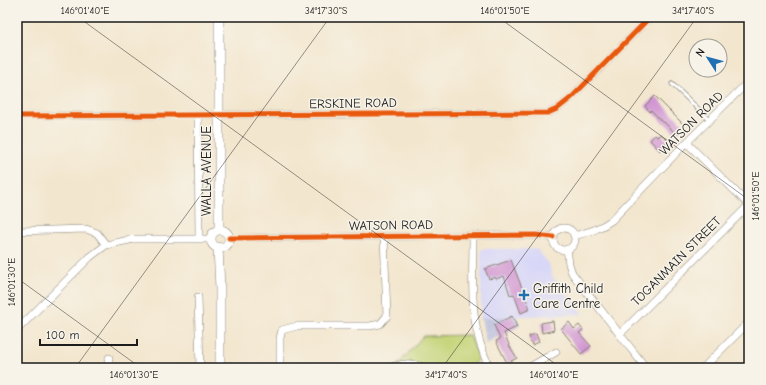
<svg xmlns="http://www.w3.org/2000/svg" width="766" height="385" font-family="'Comic Neue',sans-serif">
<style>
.built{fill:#d8d7f8}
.industrial{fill:#bfc2dd}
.green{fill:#c3d375;stroke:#707848}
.building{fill:#d197d3}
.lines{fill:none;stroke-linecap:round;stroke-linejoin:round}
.service-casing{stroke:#888175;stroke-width:5}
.minor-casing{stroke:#888175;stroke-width:8}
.tertiary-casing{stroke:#888175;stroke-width:10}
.service{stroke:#fff;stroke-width:3.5}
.minor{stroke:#fff;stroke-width:7}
.tertiary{stroke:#fff;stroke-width:9}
.cycleway-casing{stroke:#f7f3e8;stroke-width:8}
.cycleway{stroke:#e8590c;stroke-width:5}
.ticks{fill:none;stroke:#1c1c1c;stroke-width:1;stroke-opacity:0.45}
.poi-dot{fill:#1f6fb2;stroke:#f7f3e8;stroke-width:1.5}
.labels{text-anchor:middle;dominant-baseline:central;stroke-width:3;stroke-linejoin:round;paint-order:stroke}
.street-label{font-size:13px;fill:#1c1c1c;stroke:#f7f3e8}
.poi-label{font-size:13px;fill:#1c1c1c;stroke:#f7f3e8;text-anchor:start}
.neatline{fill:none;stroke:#1c1c1c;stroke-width:1.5}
.ticks-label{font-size:10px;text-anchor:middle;fill:#1c1c1c}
</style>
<rect width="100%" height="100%" fill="#f7f3e8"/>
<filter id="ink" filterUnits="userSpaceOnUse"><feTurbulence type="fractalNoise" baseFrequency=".025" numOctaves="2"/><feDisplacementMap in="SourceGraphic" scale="8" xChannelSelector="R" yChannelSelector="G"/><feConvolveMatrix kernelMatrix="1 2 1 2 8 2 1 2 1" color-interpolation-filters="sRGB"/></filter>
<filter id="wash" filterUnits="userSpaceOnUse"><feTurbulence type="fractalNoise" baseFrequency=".012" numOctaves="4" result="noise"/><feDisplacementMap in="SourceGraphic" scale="16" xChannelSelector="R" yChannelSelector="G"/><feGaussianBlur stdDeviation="0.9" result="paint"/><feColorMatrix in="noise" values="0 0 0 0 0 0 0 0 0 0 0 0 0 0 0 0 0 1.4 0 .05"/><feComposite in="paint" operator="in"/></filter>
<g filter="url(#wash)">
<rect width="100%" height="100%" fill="#f3e6ce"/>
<path class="built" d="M481,249H537L549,264L552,276L583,314L481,318Z"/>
<path class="industrial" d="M516,316L520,326L486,343L481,318Z"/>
<path class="green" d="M470,335L477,355V362L466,368H395L423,336Z
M382,366L386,368H341V367Z"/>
<g id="blocks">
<path class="building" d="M655,96L685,126L676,134L664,122L663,123L651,110L650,112L645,106Z
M661,134L668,141L660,151L650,140L655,135L657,137Z
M511,260L530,309L521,313L514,294L510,295L504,276L496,279L495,277L489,279L485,269Z
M512,316L517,327L504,333L510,347L517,358L507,363L496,341L500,339L494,325Z
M553,321L554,330L542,333L541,323Z
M569,322L574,329L579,325L583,330L579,333L591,346L581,354L561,329Z
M536,334L539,342L532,345L529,336Z"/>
</g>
</g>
<g filter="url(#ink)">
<use href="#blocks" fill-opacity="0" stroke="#888175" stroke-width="1"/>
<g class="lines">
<defs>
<path id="service" d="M672,84L710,120"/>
<path id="minor" d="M198,115L199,239
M17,116L548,113L557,109L572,97L650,17
M687,143L749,205
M553 239a11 11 0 1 1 22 0a11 11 0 1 1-22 0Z
M17,231L86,229L97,233L106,245
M473,236C473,283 468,325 490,368
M574,236C588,232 600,229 612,220L681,148L749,81
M229,238L535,235L553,237
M567,249L569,264L572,273L646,368
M198,297L200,368
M17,330L90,257L106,245L134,239H210
M620,334L749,205
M107,368L109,358
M280,368V338L282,330L297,326H370L380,324L387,316L384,236
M389,368C402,363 411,362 424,368
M528,368L556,352
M703,368L749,322"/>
<path id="tertiary" d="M219,17V229
M211 239a9 9 0 1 1 18 0a9 9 0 1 1-18 0Z
M218,247L220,288V368"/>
</defs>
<use href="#service" class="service-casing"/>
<use href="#minor" class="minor-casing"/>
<use href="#tertiary" class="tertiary-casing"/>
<use href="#service" class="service"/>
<use href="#minor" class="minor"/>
<use href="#tertiary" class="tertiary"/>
<defs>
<path id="cycleway" d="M17,116L548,113L557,109L572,97L650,17
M229,238L535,235L553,237"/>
</defs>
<use href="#cycleway" class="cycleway-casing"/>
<use href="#cycleway" class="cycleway"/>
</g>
</g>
<path class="ticks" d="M78,17L561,368M498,17L749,200M17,278L141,368M75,368L330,17M442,368L697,17"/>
<path class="poi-dot" d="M522 289h4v4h4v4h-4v4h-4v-4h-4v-4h4z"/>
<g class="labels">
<g class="street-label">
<text transform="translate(353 103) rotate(-1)">ERSKINE ROAD</text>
<text transform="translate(691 123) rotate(-45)">WATSON ROAD</text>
<text transform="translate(206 171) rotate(-90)">WALLA AVENUE</text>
<text transform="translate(391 225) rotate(-1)">WATSON ROAD</text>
<text transform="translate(676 261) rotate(-45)">TOGANMAIN STREET</text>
</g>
<g class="poi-label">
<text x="533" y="288">Griffith Child<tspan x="533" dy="15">Care Centre</tspan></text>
</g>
</g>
<rect width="766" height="385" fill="none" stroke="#f7f3e8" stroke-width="44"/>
<g transform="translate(708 58) rotate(306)"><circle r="19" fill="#f7f3e8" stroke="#9f9d96"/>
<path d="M0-3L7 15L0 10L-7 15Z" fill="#1f6fb2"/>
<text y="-6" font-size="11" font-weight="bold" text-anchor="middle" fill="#1c1c1c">N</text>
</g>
<path d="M40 339v6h97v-6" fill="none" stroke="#1c1c1c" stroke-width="2"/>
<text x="46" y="339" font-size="12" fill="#1c1c1c" stroke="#f7f3e8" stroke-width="3" paint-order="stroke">100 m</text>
<rect x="22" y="22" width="722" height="341" class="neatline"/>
<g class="ticks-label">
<text x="85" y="14">146°01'40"E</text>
<text x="326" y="14">34°17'30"S</text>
<text x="505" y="14">146°01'50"E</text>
<text x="693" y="14">34°17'40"S</text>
<text transform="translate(755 196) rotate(-90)" y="4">146°01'50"E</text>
<text transform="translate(11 282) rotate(-90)" y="4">146°01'30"E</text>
<text x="134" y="378">146°01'30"E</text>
<text x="446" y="378">34°17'40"S</text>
<text x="554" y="378">146°01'40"E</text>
</g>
</svg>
